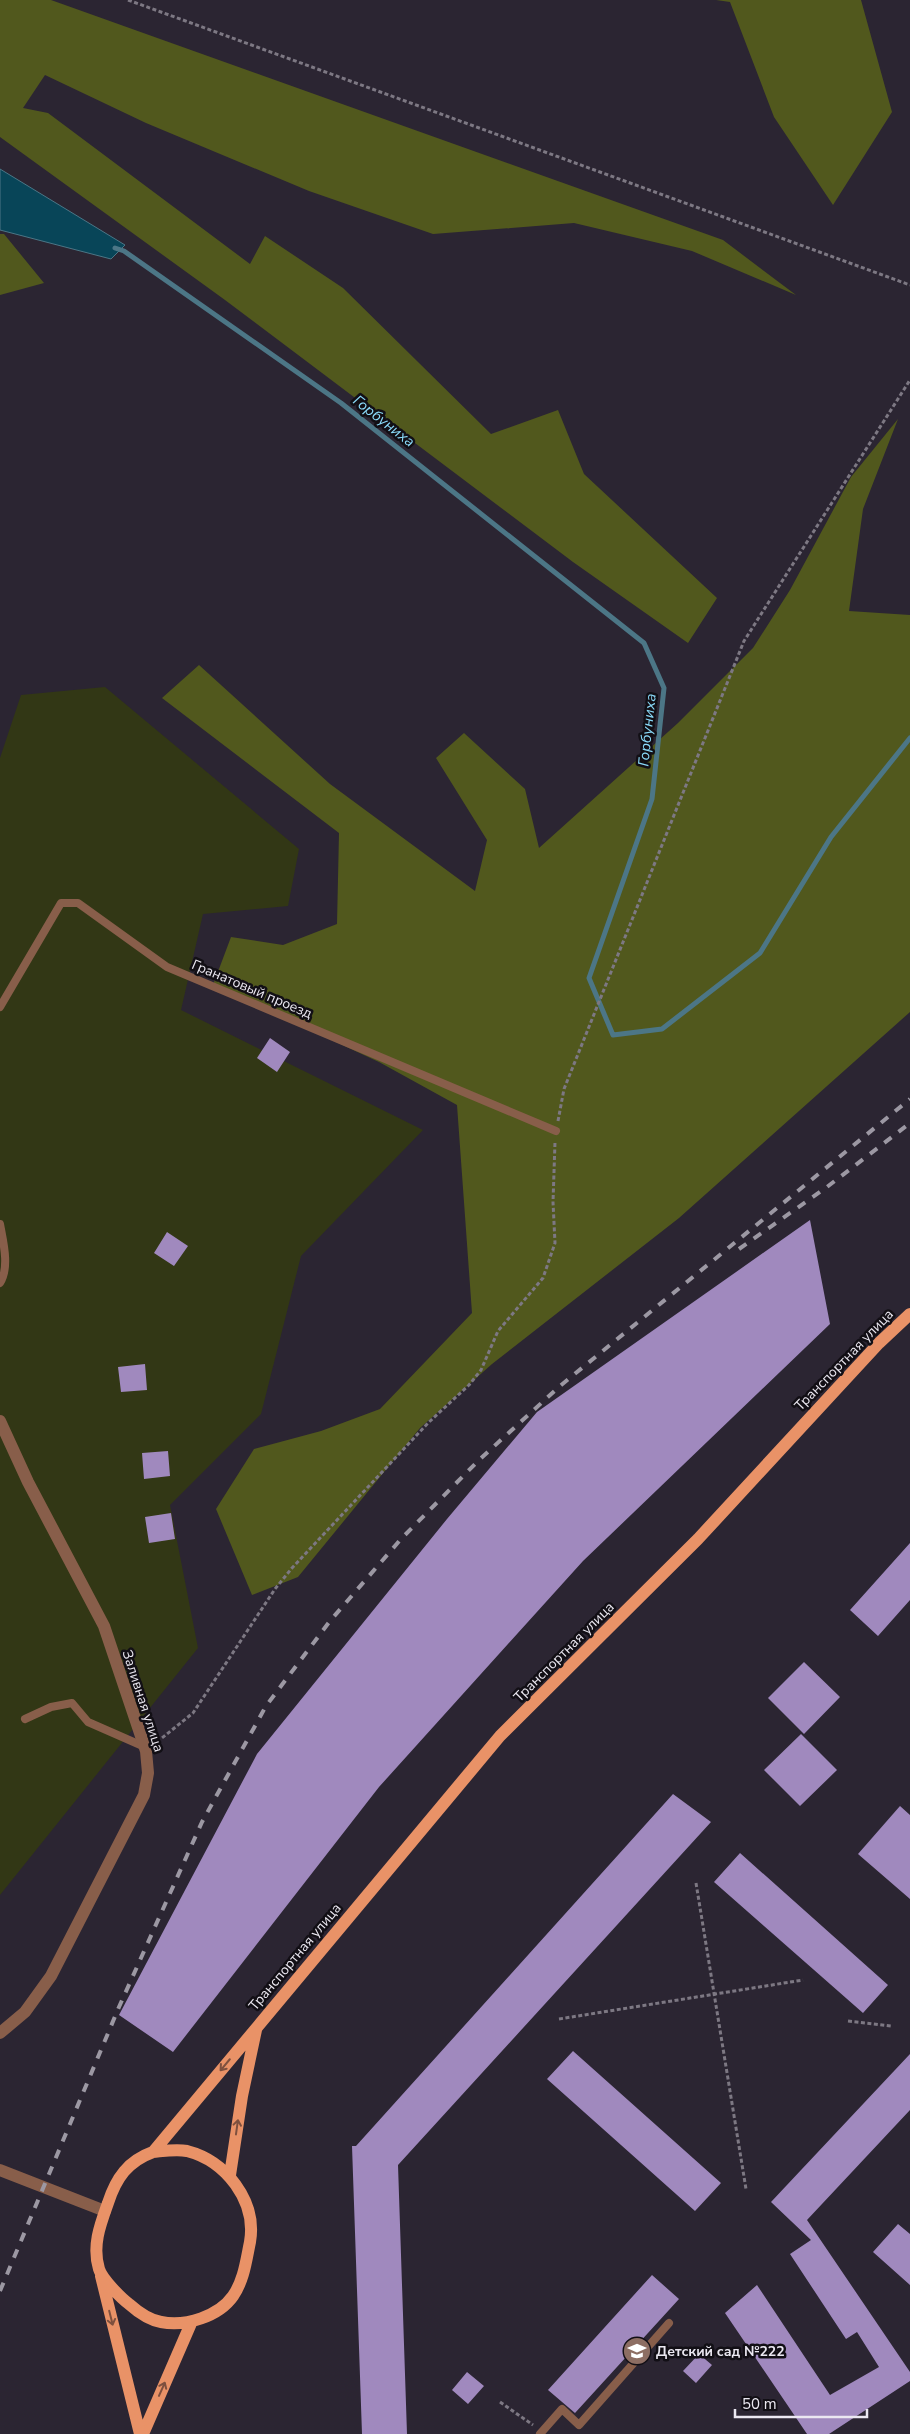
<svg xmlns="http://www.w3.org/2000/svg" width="910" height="2434" font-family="'Nunito Sans',sans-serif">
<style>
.green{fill:#323715}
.forest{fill:#51581d}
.water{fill:#084558;stroke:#4c7686}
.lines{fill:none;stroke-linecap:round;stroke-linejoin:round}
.stream{stroke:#4c7686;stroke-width:5}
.building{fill:#a089be}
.path{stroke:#7d7883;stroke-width:3;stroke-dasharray:4 2.5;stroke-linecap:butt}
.service{stroke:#885e4a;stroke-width:8}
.minor{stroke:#885e4a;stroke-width:12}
.primary{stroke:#e99267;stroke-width:12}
.rail{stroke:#9c98a3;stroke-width:4;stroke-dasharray:9 9;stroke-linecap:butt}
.oneway{stroke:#7e503e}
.labels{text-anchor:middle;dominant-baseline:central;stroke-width:5;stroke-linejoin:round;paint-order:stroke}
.street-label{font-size:14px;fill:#ebe8f1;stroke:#120f15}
.poi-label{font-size:14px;font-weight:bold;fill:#ebe8f1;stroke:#120f15;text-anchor:start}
.water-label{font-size:15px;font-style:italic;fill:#8ad9f8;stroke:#120f15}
</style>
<rect width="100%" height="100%" fill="#2b2532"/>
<path class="green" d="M105,687L299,849L288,906L203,914L181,1010L423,1130L301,1256L261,1414L170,1505L198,1648L0,1895V758L21,695Z"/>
<path class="forest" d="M0,0H51L723,240L796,295L692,251L574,223L433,234L309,191L146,123L45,75L23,108L48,113L250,264L265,236L343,288L491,434L558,410L584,474L717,598L688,643L573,562L225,300L0,137Z
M716,0H861L892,112L833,205L774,117L730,2Z
M0,234H4L44,283L0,295Z
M898,419L863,509L849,611L910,615V1012L679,1218L492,1364L420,1428L298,1577L252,1595L216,1509L254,1449L321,1431L380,1409L472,1313L457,1105L379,1062L213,985L231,937L283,945L337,924L339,833L162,698L199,665L330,784L475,891L487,840L436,758L464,733L525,789L539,848L678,723L753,648L790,590L851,477Z"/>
<path class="water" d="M0,169L125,245L111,259L0,230Z"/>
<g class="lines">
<path class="stream" d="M115,248L124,251L341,403L644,643L664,688L652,799L589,978L613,1035L662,1029L760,953L831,837L910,738"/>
</g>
<path class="building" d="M270,1038L290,1052L277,1072L257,1058Z
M810,1220L830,1324L583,1561L379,1787L173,2052L119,2015L257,1754L447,1519L537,1412Z
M167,1232L188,1246L174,1266L154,1253Z
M145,1364L147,1390L121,1392L118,1367Z
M168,1451L170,1476L144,1479L142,1453Z
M171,1513L175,1539L149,1543L145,1517Z
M910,1543V1600L878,1636L850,1610Z
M804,1662L840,1697L804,1734L768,1698Z
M801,1734L837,1770L800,1806L764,1770Z
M673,1794L711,1822L398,2165L407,2434H362L352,2146H356Z
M900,1806L910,1815V1899L858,1854Z
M740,1853L888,1985L863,2013L714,1882Z
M573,2051L721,2183L695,2211L547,2079Z
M910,2054V2110L807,2220L910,2372V2381L829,2434H807L725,2313L757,2285L830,2395L879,2367L857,2332L846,2339L790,2254L811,2240L771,2202Z
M898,2224L910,2234V2285L873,2252Z
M652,2275L679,2299L575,2413L548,2390Z
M699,2354L712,2365L696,2383L683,2371Z
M467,2372L484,2386L468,2404L452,2390Z"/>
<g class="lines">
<path class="path" d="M128,0L910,285
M558,1121L564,1089L744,641L910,380
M157,1742L193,1713L275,1589L292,1568L429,1422L469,1385L481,1370L498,1331L543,1278L555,1243L553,1202L555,1142
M696,1883L746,2189
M559,2019L803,1980
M848,2021L891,2026
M500,2402L533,2425"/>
<path class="service" d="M0,1007L61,903H78L167,967L556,1131
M0,1224C3,1241 10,1267 0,1283
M25,1719L51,1707L72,1703L88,1722L145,1747
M540,2434L562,2409L579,2425L669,2323"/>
<path class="minor" d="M0,1421L28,1482L104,1626L146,1751L148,1773L144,1795L51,1976L25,2012L0,2033
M0,2170L105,2211"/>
<path class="primary" d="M153,2152C164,2151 176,2149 187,2151C226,2161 257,2201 250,2242C246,2261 244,2280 233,2296C219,2316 186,2327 161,2322C149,2320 138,2312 129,2304C121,2298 102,2279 99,2269C92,2246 100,2225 108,2203C116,2178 128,2161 153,2152L500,1736L698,1539L879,1343L910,1314
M230,2175L242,2096L256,2030
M101,2276L140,2434
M143,2434L192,2321"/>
<path class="rail" d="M739,1249L827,1187L910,1123
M0,2291L119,2007L202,1822L266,1706L330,1621L401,1539L479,1460L560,1386L910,1099"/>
</g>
<defs><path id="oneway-shaft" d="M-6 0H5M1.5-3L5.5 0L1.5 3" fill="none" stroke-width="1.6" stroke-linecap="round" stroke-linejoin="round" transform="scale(1.25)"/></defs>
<g class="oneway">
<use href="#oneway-shaft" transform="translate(225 2065) rotate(130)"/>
<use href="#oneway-shaft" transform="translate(237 2127) rotate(-82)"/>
<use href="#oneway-shaft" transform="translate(111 2318) rotate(76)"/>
<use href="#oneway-shaft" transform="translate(162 2389) rotate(-66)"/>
</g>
<defs>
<symbol id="school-disc" viewBox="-11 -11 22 22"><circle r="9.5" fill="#8d6e63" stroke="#120f15"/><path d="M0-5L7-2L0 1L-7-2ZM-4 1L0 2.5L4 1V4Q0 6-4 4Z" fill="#fff"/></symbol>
</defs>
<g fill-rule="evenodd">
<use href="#school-disc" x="621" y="2335" width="32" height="32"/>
</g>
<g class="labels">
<g class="street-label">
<text transform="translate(252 989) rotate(23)">Гранатовый проезд</text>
<text transform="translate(844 1360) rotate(-46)">Транспортная улица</text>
<text transform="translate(564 1652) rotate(-45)">Транспортная улица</text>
<text transform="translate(143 1701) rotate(72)">Заливная улица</text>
<text transform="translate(295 1957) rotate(-50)">Транспортная улица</text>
</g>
<g class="poi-label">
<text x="656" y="2351">Детский сад №222</text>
</g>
<g class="water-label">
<text transform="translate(384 421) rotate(38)">Горбуниха</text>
<text transform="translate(647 730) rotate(-84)">Горбуниха</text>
</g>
</g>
<path d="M735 2409v8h132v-8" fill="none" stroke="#ebe8f1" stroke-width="2.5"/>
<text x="742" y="2409" font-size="15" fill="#ebe8f1" stroke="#120f15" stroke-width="4" paint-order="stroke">50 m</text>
</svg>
